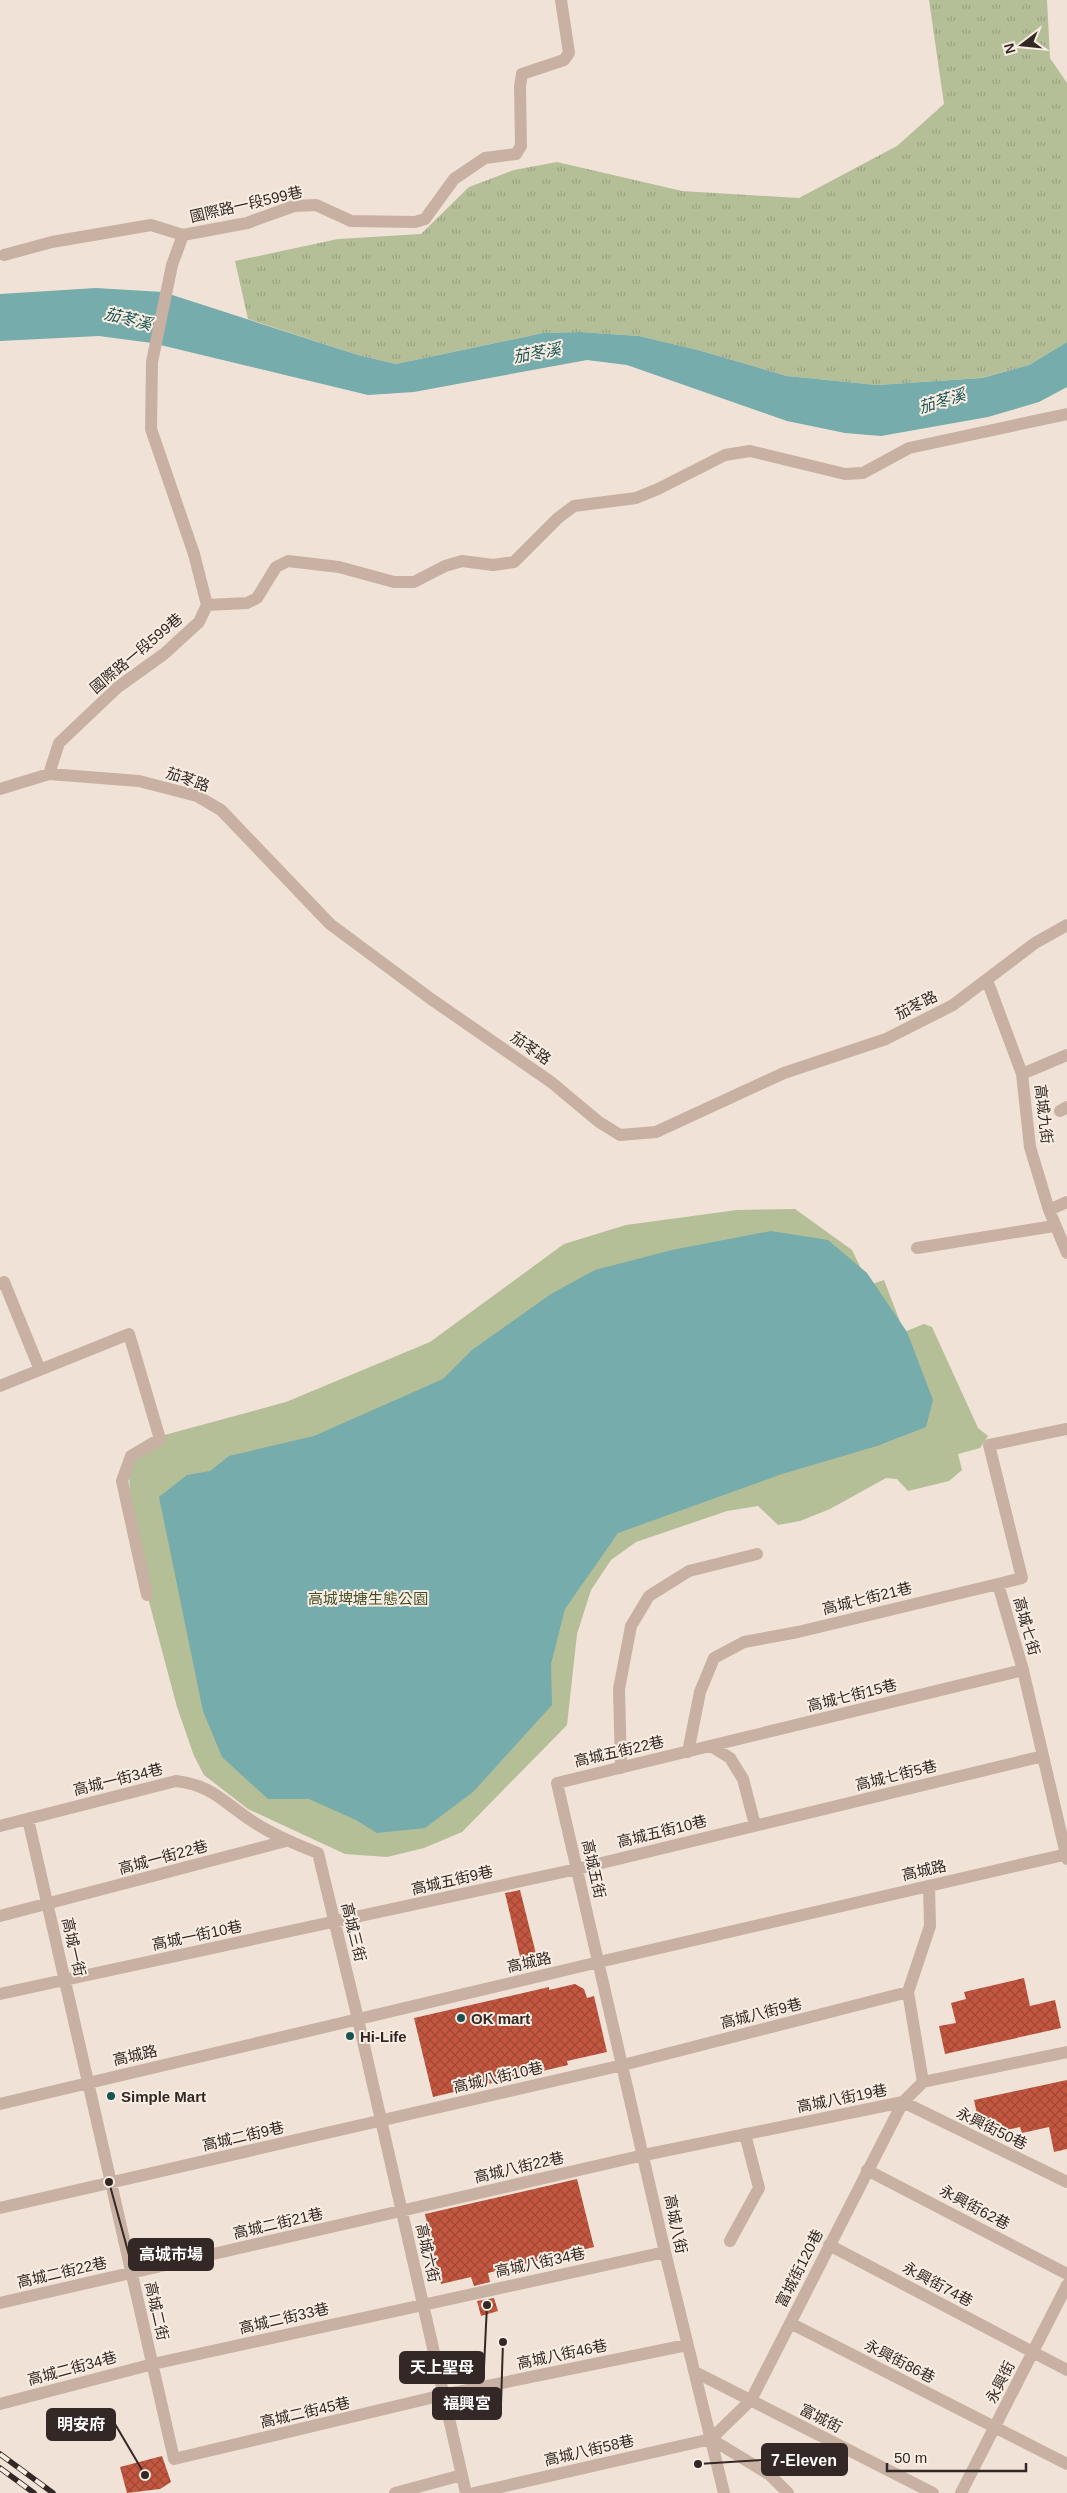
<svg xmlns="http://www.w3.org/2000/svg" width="1067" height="2493" font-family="Helvetica,'Noto Sans TC',sans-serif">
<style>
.grass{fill:url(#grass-tufts)}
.green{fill:#b4be97}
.water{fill:#76acab}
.building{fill:url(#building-cross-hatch)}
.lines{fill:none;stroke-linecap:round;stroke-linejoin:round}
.minor{stroke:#c8b1a3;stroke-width:12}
.rail-casing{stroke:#332825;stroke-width:5.5}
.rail{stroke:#f8ede2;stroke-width:4;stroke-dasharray:11;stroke-linecap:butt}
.poi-dot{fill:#1b5353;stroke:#f8ede2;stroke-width:2}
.labels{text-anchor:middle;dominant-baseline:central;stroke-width:4;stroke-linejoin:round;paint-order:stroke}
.street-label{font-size:15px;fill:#332825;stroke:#f8ede2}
.park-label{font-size:15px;fill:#455029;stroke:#f8ede2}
.poi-label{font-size:15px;font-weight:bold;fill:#332825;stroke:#f8ede2;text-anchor:start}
.water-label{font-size:16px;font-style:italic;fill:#1b5353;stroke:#f8ede2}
.leader{fill:none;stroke:#332825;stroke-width:2}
.callout-dot{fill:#332825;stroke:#f8ede2;stroke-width:2}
.callout{fill:#332825;stroke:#332825;stroke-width:2}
.callout-label{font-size:16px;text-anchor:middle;font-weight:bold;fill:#fff}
</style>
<defs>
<pattern id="grass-tufts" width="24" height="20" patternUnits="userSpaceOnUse" patternTransform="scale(1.25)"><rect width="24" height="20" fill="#b4be97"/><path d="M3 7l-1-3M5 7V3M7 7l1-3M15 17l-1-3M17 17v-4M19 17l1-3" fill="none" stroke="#9ba382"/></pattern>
<pattern id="building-cross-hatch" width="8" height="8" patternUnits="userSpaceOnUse" patternTransform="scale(1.25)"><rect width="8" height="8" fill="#c45740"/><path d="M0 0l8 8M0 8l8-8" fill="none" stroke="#a04835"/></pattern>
</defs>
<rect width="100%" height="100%" fill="#f0e2d6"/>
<path class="grass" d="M929,0H1047L1050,58L1067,83V342L1029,365L981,378L877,385L787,376L698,350L639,336L581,332L543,333L396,364L358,355L248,319L235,261L338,239L421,234L469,187L514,170L557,162L682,191L799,198L897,146L944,104Z"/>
<path class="green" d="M795,1209L852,1250L869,1285L884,1280L904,1332L924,1324L932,1327L978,1428L988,1436L980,1448L958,1454L962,1470L949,1481L908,1491L897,1479L886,1478L830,1509L800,1521L778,1525L758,1506L727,1511L636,1542L611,1560L591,1590L577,1634L567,1725L462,1832L424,1848L387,1857L345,1854L248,1809L204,1775L194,1756L177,1707L148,1598L130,1502L129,1468L146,1440L286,1402L430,1342L564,1244L626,1225L737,1210Z"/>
<path class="water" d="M96,288L163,292L358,355L396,364L543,333L581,332L639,336L698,350L787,376L877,385L982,378L1029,365L1067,342V387L1039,402L988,417L881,436L845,433L787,421L627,365L587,360L414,392L368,395L152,343L99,336L0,341V294Z
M771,1231L828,1240L867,1273L907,1332L933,1400L926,1427L877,1446L782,1474L618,1533L565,1609L551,1664L552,1705L473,1792L425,1828L377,1833L356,1820L309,1799H268L222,1757L203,1711L159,1497L187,1475L210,1471L229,1456L314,1436L443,1379L472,1350L551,1294L595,1270L672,1250Z"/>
<path class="building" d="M520,1890L537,1958L521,1961L505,1893Z
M1024,1978L1030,2006L1055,2000L1061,2028L945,2054L939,2026L956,2023L951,2003L966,1999L964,1992Z
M575,1984L584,1989L587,1998L594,1996L607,2052L567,2061L568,2065L433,2097L414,2018L549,1987V1990Z
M1067,2080V2149L1054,2152L1049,2127L1022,2133L1020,2127L997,2132L995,2125L980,2128L974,2100Z
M577,2179L594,2247L488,2273L490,2282L474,2286L471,2277L441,2284L425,2214Z
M494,2298L498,2311L481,2316L477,2301Z
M162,2456L171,2482L160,2489L127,2493L120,2467Z"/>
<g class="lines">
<path class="minor" d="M183,235L247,223L294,206L316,205L351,221L415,222L425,219L454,179L485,158L516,154L521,146L520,86L522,74L564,60L569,53L561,0
M4,255L52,242L151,225L183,235L172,265L152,362L151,429L194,554L207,605L199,622L164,654L118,687L59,743L49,774
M207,605L247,603L257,598L276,567L288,561L339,567L394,582H414L445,566L462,561L493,565L514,562L558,518L574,506L636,498L658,489L725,455L750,451L845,474L863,473L909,448L1067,414
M0,789L49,774L139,781L197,796L221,810L330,924L431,999L551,1082L599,1122L620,1135L656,1132L784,1073L886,1039L953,1005L1035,943L1067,925
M987,980L1022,1074L1030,1147L1049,1210L1067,1253
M1022,1074L1067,1055
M1060,1111L1067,1107
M1049,1210L1067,1202
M917,1248L1054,1226
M0,1284L4,1282L40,1370
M0,1386L129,1334L160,1439L131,1456L122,1481L147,1595
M1067,1429L989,1445L1022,1578L998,1584L1023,1670L1067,1859
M711,1746L730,1758L743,1779L755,1825
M688,1752L700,1692L714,1658L744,1642L798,1632L998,1584
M621,1768L619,1689L631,1626L649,1596L689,1571L757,1554
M28,1819L174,2459L443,2395L687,2345
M0,1826L176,1781C212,1785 223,1802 252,1821C273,1835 295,1844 318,1853L358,2019L466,2493
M0,1916L286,1841
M0,1994L577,1869L1043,1756
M923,2082L908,1992L930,1926L929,1886
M0,2104L599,1962L1067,1854
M867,2170L1067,2274
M0,2208L623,2065L908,1992
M730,2241L759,2188L745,2134
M829,2245L1067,2370
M0,2303L644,2155L903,2102L923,2082L1067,2052
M790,2323L1067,2464
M695,2372L933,2493
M0,2404L153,2364L665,2252
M711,2439L751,2400L903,2102L1067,2182
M711,2439L770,2475L788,2493
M395,2493L462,2475
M474,2493L711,2439
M724,2493L665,2252L557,1783L1023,1670
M961,2493L1067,2285"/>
<defs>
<path id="rail" d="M0,2454L53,2493
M0,2468L34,2493"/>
</defs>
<use href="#rail" class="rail-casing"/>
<use href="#rail" class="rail"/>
</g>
<g class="poi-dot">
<circle cx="461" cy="2018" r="5"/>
<circle cx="350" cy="2036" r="5"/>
<circle cx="111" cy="2096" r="5"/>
</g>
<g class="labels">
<g class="street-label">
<text transform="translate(246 204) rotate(-13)">國際路一段599巷</text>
<text transform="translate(136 653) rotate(-40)">國際路一段599巷</text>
<text transform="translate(188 779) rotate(19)">茄苳路</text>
<text transform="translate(916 1005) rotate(-27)">茄苳路</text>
<text transform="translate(531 1048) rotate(35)">茄苳路</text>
<text transform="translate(1044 1114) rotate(83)">高城九街</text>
<text transform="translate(867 1598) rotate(-14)">高城七街21巷</text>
<text transform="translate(1027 1626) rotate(74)">高城七街</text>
<text transform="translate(852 1695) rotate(-14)">高城七街15巷</text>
<text transform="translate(619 1751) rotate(-13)">高城五街22巷</text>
<text transform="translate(896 1775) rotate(-14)">高城七街5巷</text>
<text transform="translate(118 1779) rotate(-14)">高城一街34巷</text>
<text transform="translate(662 1831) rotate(-14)">高城五街10巷</text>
<text transform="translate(163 1857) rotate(-15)">高城一街22巷</text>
<text transform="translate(594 1869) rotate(77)">高城五街</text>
<text transform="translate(924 1870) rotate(-13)">高城路</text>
<text transform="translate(452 1880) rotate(-13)">高城五街9巷</text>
<text transform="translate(354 1932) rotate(76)">高城三街</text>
<text transform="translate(197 1935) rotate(-12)">高城一街10巷</text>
<text transform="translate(74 1947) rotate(77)">高城一街</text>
<text transform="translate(529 1962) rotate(-13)">高城路</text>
<text transform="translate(761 2013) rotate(-14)">高城八街9巷</text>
<text transform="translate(135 2055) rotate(-13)">高城路</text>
<text transform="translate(498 2077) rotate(-13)">高城八街10巷</text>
<text transform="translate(842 2098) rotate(-11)">高城八街19巷</text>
<text transform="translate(992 2128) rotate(26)">永興街50巷</text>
<text transform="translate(243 2136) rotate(-13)">高城二街9巷</text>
<text transform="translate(519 2167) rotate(-13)">高城八街22巷</text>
<text transform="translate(975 2207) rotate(28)">永興街62巷</text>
<text transform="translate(278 2223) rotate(-13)">高城二街21巷</text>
<text transform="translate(676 2224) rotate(78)">高城八街</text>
<text transform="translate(428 2253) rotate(77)">高城六街</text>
<text transform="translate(540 2262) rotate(-12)">高城八街34巷</text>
<text transform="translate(799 2268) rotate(-63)">富城街120巷</text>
<text transform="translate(62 2272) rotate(-13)">高城二街22巷</text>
<text transform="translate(938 2284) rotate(28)">永興街74巷</text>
<text transform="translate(157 2311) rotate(77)">高城二街</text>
<text transform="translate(284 2318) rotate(-13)">高城二街33巷</text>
<text transform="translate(562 2354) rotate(-12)">高城八街46巷</text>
<text transform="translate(900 2361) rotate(27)">永興街86巷</text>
<text transform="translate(72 2368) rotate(-15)">高城二街34巷</text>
<text transform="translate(1000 2382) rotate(-63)">永興街</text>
<text transform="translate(305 2412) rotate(-13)">高城二街45巷</text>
<text transform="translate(821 2418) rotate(27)">富城街</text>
<text transform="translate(589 2450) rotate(-13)">高城八街58巷</text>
</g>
<g class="park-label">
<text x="368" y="1598">高城埤塘生態公園</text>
</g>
<g class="poi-label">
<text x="471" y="2018">OK mart</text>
<text x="360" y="2036">Hi-Life</text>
<text x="121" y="2096">Simple Mart</text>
</g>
<g class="water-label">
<text transform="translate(128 319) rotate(14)">茄苳溪</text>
<text transform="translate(537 353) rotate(-10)">茄苳溪</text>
<text transform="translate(942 401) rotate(-17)">茄苳溪</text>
</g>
</g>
<path class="leader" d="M109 2182L129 2255M487 2305L484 2367M503 2342L501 2404M145 2475L115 2424M698 2464L762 2460"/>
<g class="callout-dot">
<circle cx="109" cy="2182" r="5"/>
<circle cx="487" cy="2305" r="5"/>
<circle cx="503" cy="2342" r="5"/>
<circle cx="145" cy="2475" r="5"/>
<circle cx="698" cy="2464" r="5"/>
</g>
<g class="callout">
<rect x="129" y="2239" width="84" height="31" rx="5"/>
<rect x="400" y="2352" width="84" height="31" rx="5"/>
<rect x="433" y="2388" width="68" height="31" rx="5"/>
<rect x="47" y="2409" width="68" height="31" rx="5"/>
<rect x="762" y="2444" width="85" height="31" rx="5"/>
</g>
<g class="callout-label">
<text x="171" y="2260">高城市場</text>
<text x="442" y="2373">天上聖母</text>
<text x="467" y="2409">福興宮</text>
<text x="81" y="2430">明安府</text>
<text x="804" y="2466">7-Eleven</text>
</g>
<g transform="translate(1022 45) rotate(254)" stroke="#f8ede2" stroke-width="4" paint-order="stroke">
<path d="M0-4L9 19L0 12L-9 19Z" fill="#332825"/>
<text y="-8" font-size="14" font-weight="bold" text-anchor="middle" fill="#332825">N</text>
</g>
<path d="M887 2463v8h139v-8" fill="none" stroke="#332825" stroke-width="2.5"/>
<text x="894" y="2463" font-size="15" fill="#332825" stroke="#f8ede2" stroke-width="4" paint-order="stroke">50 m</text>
</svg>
